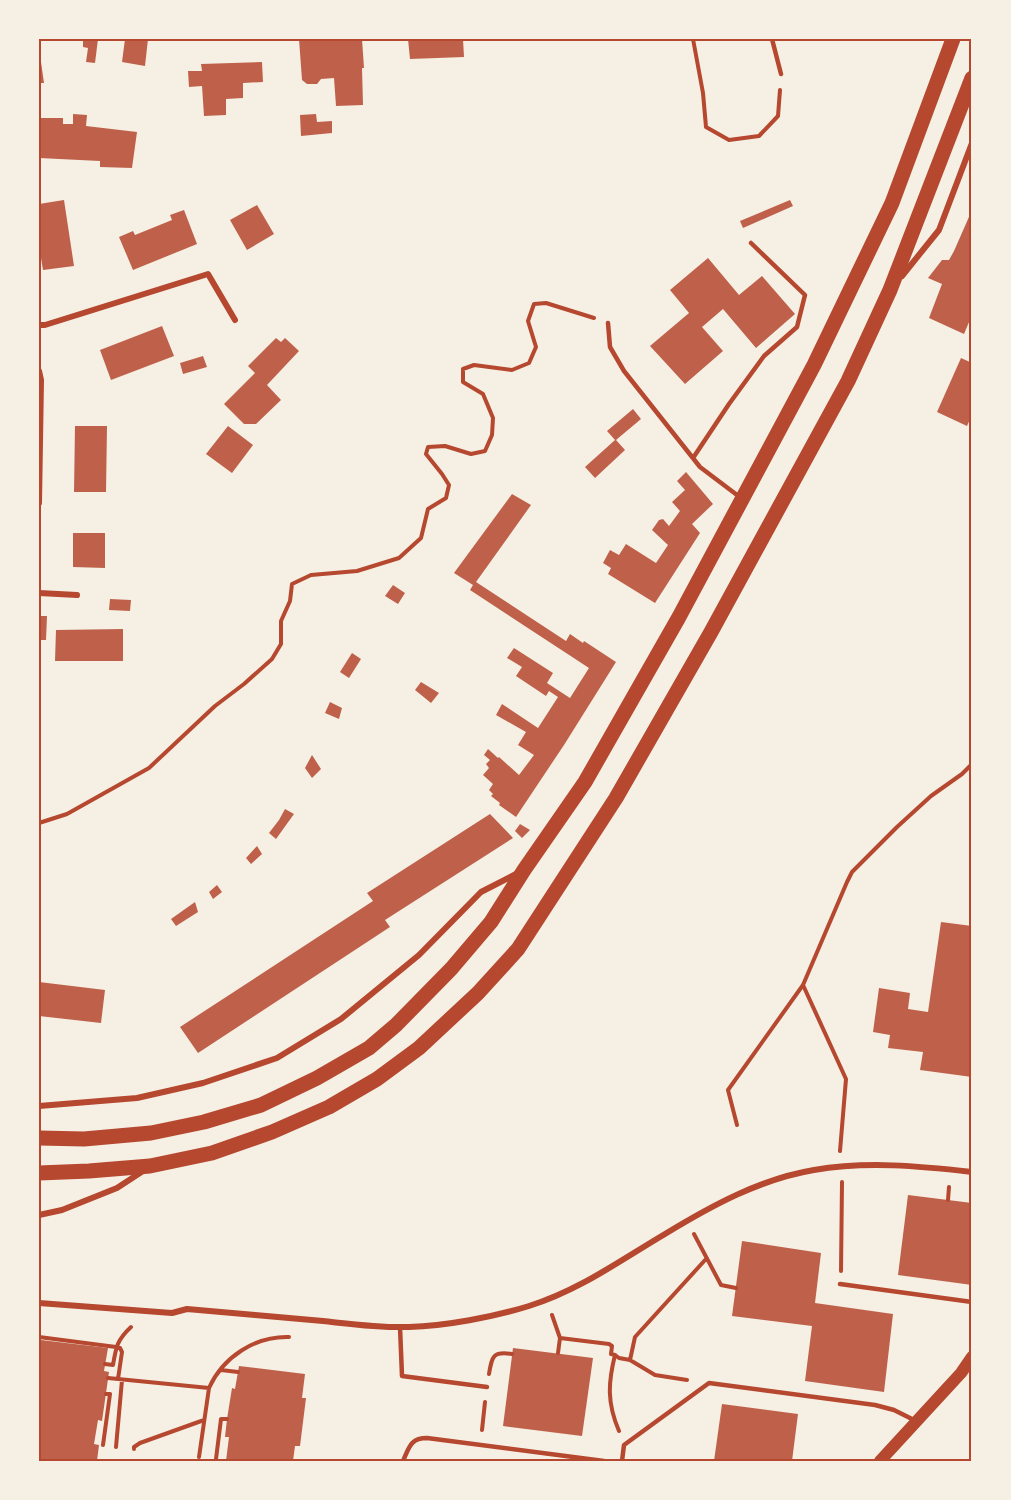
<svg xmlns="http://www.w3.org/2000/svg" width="1011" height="1500" font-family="'Work Sans',sans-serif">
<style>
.building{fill:#bf614a}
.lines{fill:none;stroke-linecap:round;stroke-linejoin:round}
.path{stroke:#b5482f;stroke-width:4}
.service{stroke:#b5482f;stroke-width:4.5}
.minor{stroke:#b5482f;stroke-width:6}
.secondary{stroke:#b5482f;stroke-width:12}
.primary{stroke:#b5482f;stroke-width:15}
.neatline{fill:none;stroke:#b5482f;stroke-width:2}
</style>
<rect width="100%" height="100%" fill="#f6efe4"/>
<path class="building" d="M83,39H98L95,63L86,62L88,48L83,47Z
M125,39H148L145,66L122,62Z
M299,39H362L364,68H362L363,105L336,106L334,78L321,79L317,84H307L302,80Z
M408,39H463L464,57L410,59Z
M39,55H40L44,83H39Z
M262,62L263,82L243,83V98L226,99V115L204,116L202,86L189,87L188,71H202L201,64Z
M73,114L87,115L86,126L137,132L132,168L100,167V161L39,158V118H63V124H73Z
M316,114L317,122L332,121V133L301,136L300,115Z
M64,200L74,266L43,270L39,246V204Z
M790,200L793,206L743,228L740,221Z
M257,205L274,234L247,250L230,220Z
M184,210L197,244L133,270L119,237L133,231L135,235L172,220L170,215Z
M972,210V315L964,334L929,318L942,284L928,278L942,260H949L954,251Z
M708,258L739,295L762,276L795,314L756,348L723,309L702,327L723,351L685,384L650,346L689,313L670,290Z
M162,326L174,356L111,380L100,350Z
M276,338L281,342L285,338L299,351L267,385L281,400L256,424H244L224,404L255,373L248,366Z
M203,356L207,367L183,374L180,363Z
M961,358L972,363V415L967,426L937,412Z
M633,409L641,419L616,440L625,450L595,478L585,467L615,440L607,431Z
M75,426H107L106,492H74Z
M228,426L253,445L232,473L206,454Z
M686,472L713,504L692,524L700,533L655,603L608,574L611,568L603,563L610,550L619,555L626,544L656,563L668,545L652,530L659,520L663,519L669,526L680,511L672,502L685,490L677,481Z
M512,494L531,505L476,582L566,641L570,634L583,643L584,641L616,662L564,745L516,817L499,805L500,803L491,796L493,794L489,790L493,784L483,775L489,768L486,764L490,760L484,755L488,749L498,758L499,757L519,775L534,755L518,745L526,732L496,715L502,704L538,728L558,697L549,691L546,696L516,676L522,667L507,658L514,648L553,673L547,683L570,698L589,668L470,590L473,585L454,573Z
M73,533H105V568L73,567Z
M393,585L405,593L398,604L385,596Z
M110,599L131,600L130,611L109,610Z
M39,616H47L46,640H39Z
M123,629V661H55L56,630Z
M352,653L361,659L349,678L340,672Z
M421,682L439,693L431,703L415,690Z
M330,702L342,708L339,719L325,713Z
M312,755L321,769L312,778L305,768Z
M285,809L294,814L276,839L269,833L279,820Z
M490,814L513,838L385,920L390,927L198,1053L180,1027L373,901L367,893Z
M520,824L530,830L522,838L515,831Z
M257,846L262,854L251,864L246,858Z
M217,885L222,892L213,899L209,892Z
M195,902L198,912L176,926L171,919Z
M941,922L972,926V1077L920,1070L923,1052L888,1048L890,1035L873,1032L879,988L910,993L908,1009L928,1012Z
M39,982L105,990L101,1023L39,1016Z
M908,1195L972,1203V1285L898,1275Z
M742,1241L821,1253L815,1303L893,1314L884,1392L805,1381L812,1326L732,1316Z
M41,1340L108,1348L104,1371L109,1372L102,1421L98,1420L94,1444L99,1445L97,1461H39V1351Z
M513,1348L593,1358L582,1436L503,1426Z
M239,1366L305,1374L302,1398H306L300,1446H295L293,1461H226L229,1437H225L227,1419L232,1388L235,1389Z
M722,1404L798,1414L792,1461H714Z"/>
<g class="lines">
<path class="path" d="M693,39L703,93L706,127L729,140L759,136L778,116L780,90
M39,823L67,814L149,768L215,706L244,684L272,659L281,644V621L290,601L292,584L311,575L357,571L399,558L421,538L428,509L446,498L449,485L442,474L426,454L428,447L445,446L471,454L485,451L492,435L493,418L483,394L463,382V369L474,365L512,370L529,363L536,347L528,321L534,304L546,303L594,318
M803,985L846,1079L840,1151
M737,1125L728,1090L803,985L847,882L852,872L897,827L931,796L962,774L972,764
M948,1200L949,1187
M694,1234L721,1285L736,1288
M841,1271L842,1182
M552,1315L560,1338L558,1353
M39,1337L116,1347L120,1348L122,1352L118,1379
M560,1338L609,1344L612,1346L611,1354L615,1355C608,1383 607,1403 619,1431
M615,1355L619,1358L630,1360
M105,1364L113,1365C116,1347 117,1340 131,1327
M221,1370L238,1372
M489,1374C492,1356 493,1351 512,1354
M108,1378L209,1388
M687,1380L655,1375L630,1360L635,1337L706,1259
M482,1430L485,1402
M103,1445L110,1394H106
M116,1447L122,1380
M134,1449V1447L140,1443L204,1420
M199,1457L209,1388C223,1357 255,1336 289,1337
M216,1459L221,1419H227"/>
<path class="service" d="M772,39L781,74
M608,323L610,347L624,371L700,467L741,498
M693,458L729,404L764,356L797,327L805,295L751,243
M840,1284L972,1302
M400,1327L402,1376L487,1387
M403,1461C409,1448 410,1438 427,1438L604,1461
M622,1461L624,1445L709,1383L875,1405L894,1410L916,1421"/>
<path class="minor" d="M902,276L939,230L972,143
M39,325H45L208,274L235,320
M39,371L41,380L39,503
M39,593L77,595
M39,1106L137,1098L203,1083L277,1058L341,1019L419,955L481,892L516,874
M39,1215L62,1210L117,1188L143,1171
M39,1303L172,1313L187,1309C232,1313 278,1317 323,1321C351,1324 380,1328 409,1327C445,1326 494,1317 529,1306C578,1291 621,1260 665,1234C711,1206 760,1179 814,1170C866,1161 920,1166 972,1172"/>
<path class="secondary" d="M880,1461L961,1373L972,1357"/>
<path class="primary" d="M39,1138L84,1139L151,1133L204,1122L261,1105L317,1078L369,1048L396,1025L451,969L491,922L524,870L585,782L679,617L814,365L892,203L953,39
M39,1173L89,1171L150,1166L212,1153L272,1132L329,1107L377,1079L419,1048L478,993L518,949L616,798L711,632L848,381L890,290L972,78"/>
</g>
<rect width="1011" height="1500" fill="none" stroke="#f6efe4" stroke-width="81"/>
<rect x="40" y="40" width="930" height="1420" class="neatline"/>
</svg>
